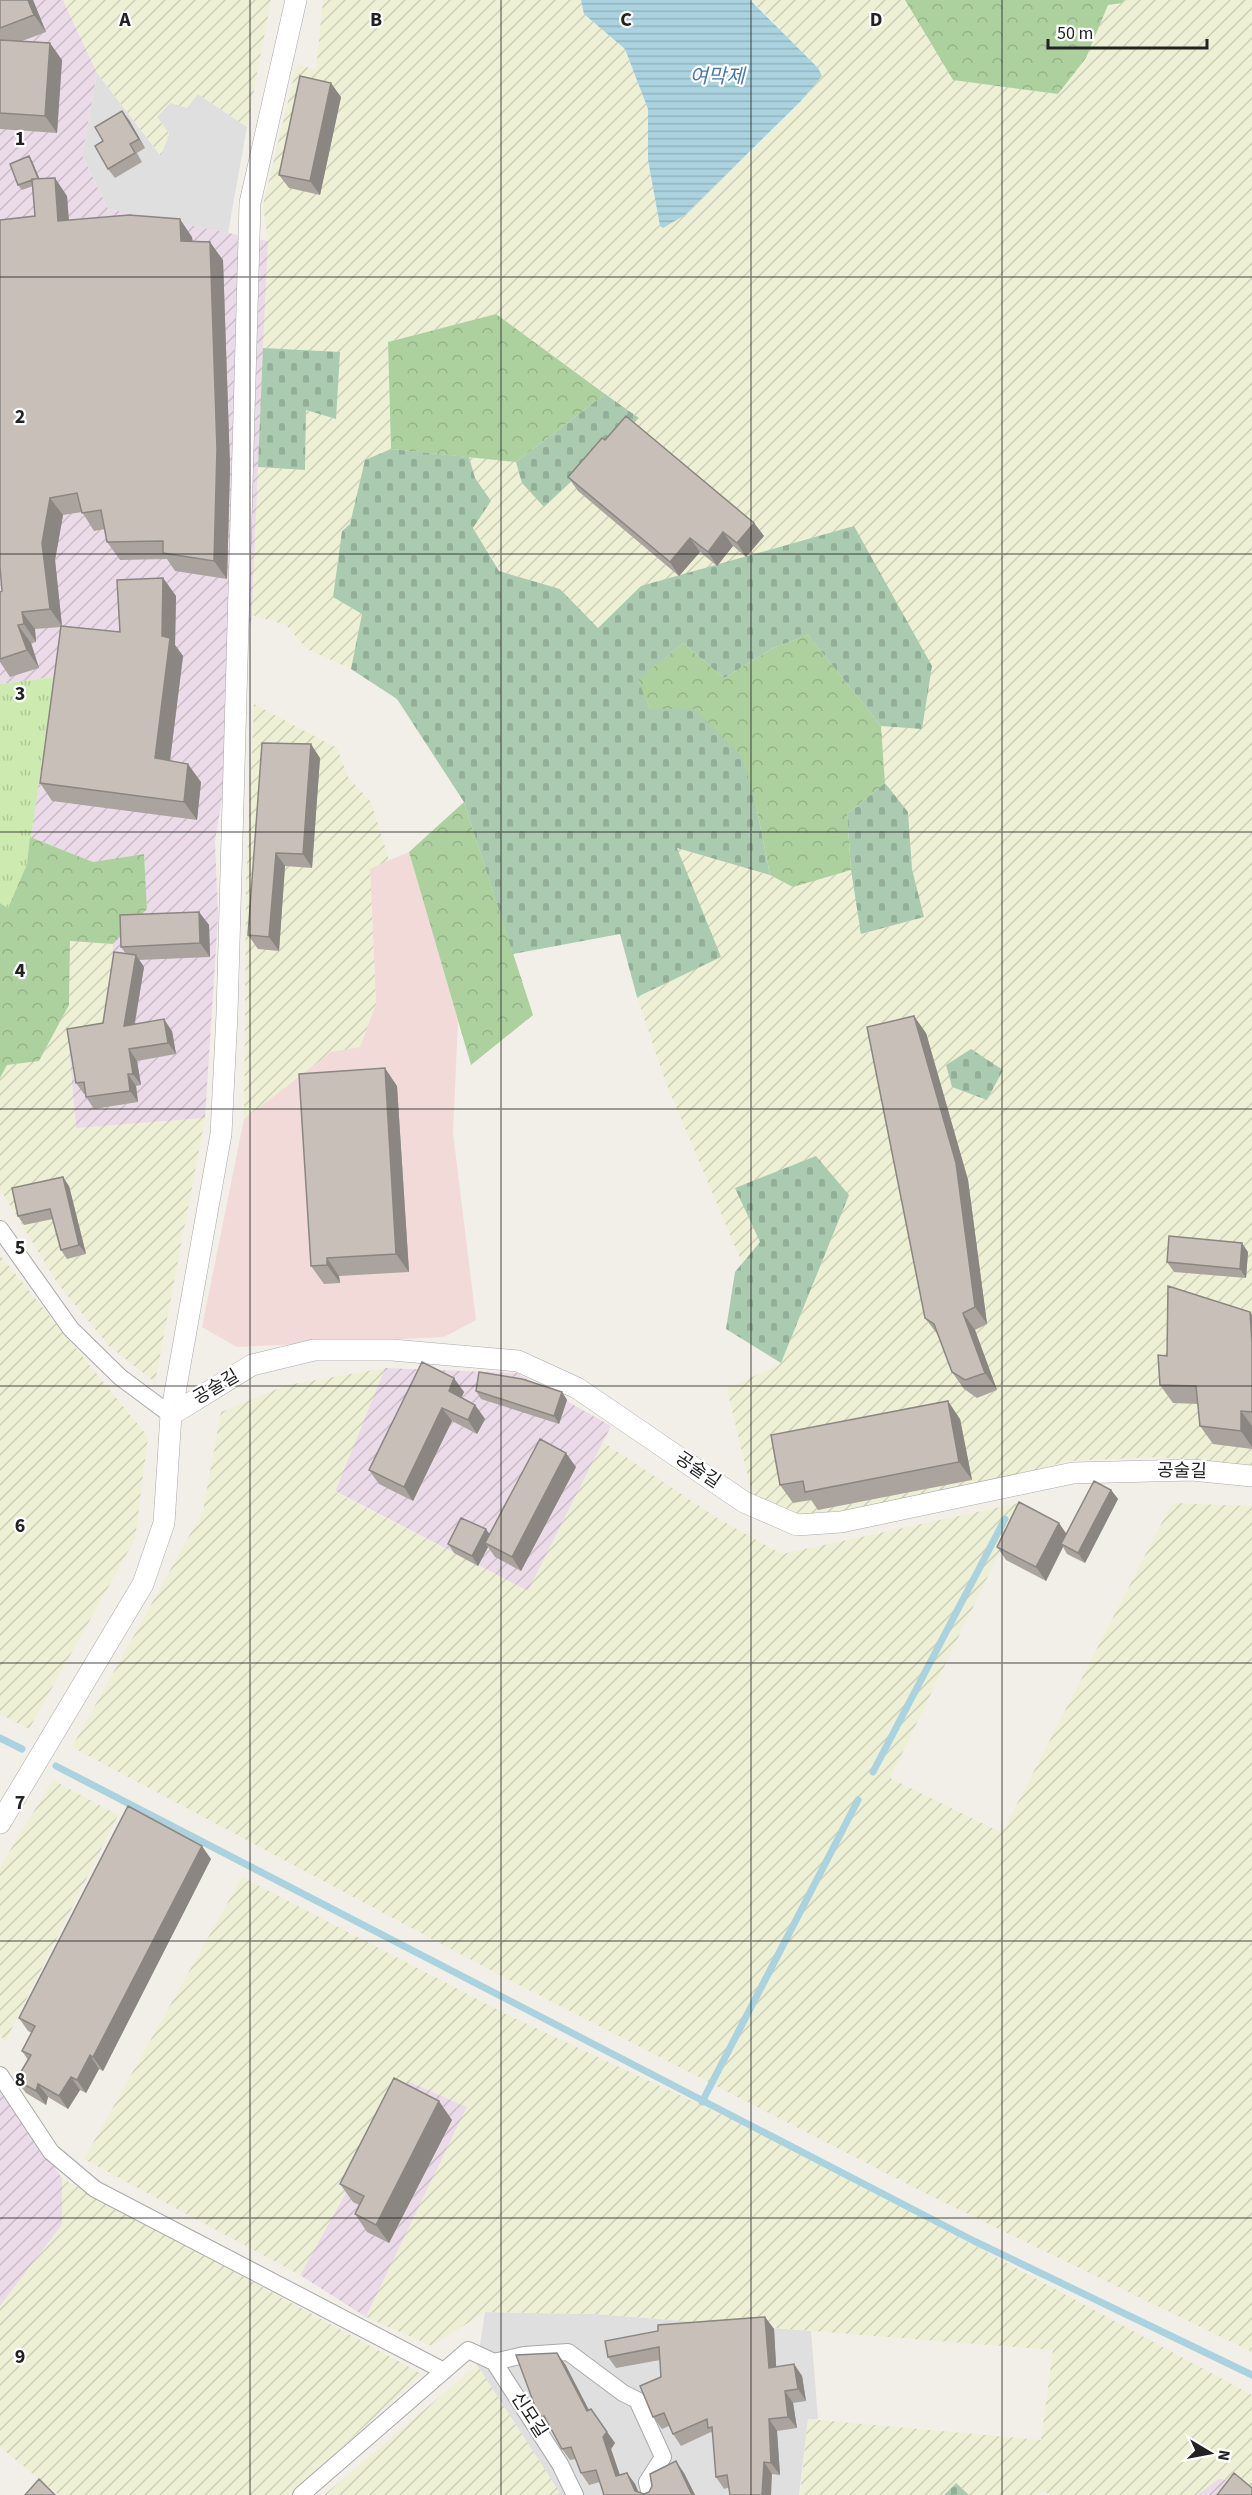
<svg xmlns="http://www.w3.org/2000/svg" width="1252" height="2495" font-family="'Source Sans 3','Noto Sans KR',sans-serif">
<style>
.residential{fill:#e0dfdf}
.commercial{fill:#f2dad9}
.industrial{fill:url(#industrial-furrows)}
.farmland{fill:url(#farmland-furrows);fill-rule:evenodd}
.grass{fill:url(#grass-tufts)}
.forest{fill:url(#forest-crowns)}
.cemetery{fill:url(#cemetery-stones)}
.water{fill:url(#water-rules)}
.lines{fill:none;stroke-linecap:round;stroke-linejoin:round}
.stream{stroke:#aad3df;stroke-width:7}
.minor-casing{stroke:#a9a9a9;stroke-width:18}
.tertiary-casing{stroke:#a9a9a9;stroke-width:22}
.minor{stroke:#fff;stroke-width:16}
.tertiary{stroke:#fff;stroke-width:21}
.wall{fill:#aba49e}
.shaded-wall{fill:#8b8681}
.building{fill:#c7bfb8;stroke:#8b8681;stroke-width:1.5}
.grid{fill:none;stroke:#222;stroke-width:1.5;stroke-opacity:0.55}
.labels{text-anchor:middle;dominant-baseline:central;stroke-width:4.5;stroke-linejoin:round;paint-order:stroke}
.street-label{font-size:18px;fill:#222;stroke:#fff}
.water-label{font-size:20px;font-style:italic;fill:#4a7aab;stroke:#fff}
.grid-label{font-size:20px;text-anchor:middle;font-weight:bold;fill:#222;stroke:#fff;stroke-width:4.5;stroke-linejoin:round;paint-order:stroke}
</style>
<defs>
<pattern id="industrial-furrows" width="10" height="10" patternUnits="userSpaceOnUse" patternTransform="scale(1.5)"><rect width="10" height="10" fill="#ebdbe8"/><path d="M-1 1l2-2M0 10L10 0M9 11l2-2" fill="none" stroke="#c9bcc7"/></pattern>
<pattern id="farmland-furrows" width="10" height="10" patternUnits="userSpaceOnUse" patternTransform="scale(1.5)"><rect width="10" height="10" fill="#eef0d5"/><path d="M-1 1l2-2M0 10L10 0M9 11l2-2" fill="none" stroke="#ccceb7"/></pattern>
<pattern id="grass-tufts" width="24" height="20" patternUnits="userSpaceOnUse" patternTransform="scale(1.5)"><rect width="24" height="20" fill="#cdebb0"/><path d="M3 7l-1-3M5 7V3M7 7l1-3M15 17l-1-3M17 17v-4M19 17l1-3" fill="none" stroke="#b0c997"/></pattern>
<pattern id="forest-crowns" width="20" height="18" patternUnits="userSpaceOnUse" patternTransform="scale(1.5)"><rect width="20" height="18" fill="#add19e"/><path d="M2 6a3 3 0 1 1 6 0M12 15a3 3 0 1 1 6 0" fill="none" stroke="#95b388"/></pattern>
<pattern id="cemetery-stones" width="16" height="16" patternUnits="userSpaceOnUse" patternTransform="scale(1.5)"><rect width="16" height="16" fill="#aacbaf"/><path d="M2 7V4a2 2 0 0 1 4 0v3zM10 15v-3a2 2 0 0 1 4 0v3z" fill="#92ae96"/></pattern>
<pattern id="water-rules" width="6" height="5" patternUnits="userSpaceOnUse" patternTransform="scale(1.5)"><rect width="6" height="5" fill="#aad3df"/><path d="M0 2.5h6" fill="none" stroke="#92b5bf"/></pattern>
</defs>
<rect width="100%" height="100%" fill="#f2efe9"/>
<path class="residential" d="M97,73L160,155L169,134L157,117L170,103L198,94L247,127L228,233L108,209L82,155Z
M485,2312L596,2314L811,2331L818,2419H808L799,2495H555L559,2492L477,2365Z"/>
<path class="commercial" d="M409,852L458,1021L453,1133L476,1320L444,1337L237,1347L202,1327L244,1119L331,1051L376,1004L370,868Z"/>
<path class="industrial" d="M0,0H63L97,73L82,155L108,209L268,241L252,615L215,841L218,916L205,1118L76,1129L68,1038L104,1026L113,944L147,909L144,854L93,862L30,837L53,677L0,684Z
M385,1368L517,1373L611,1426L528,1591L335,1491Z
M408,2081L467,2107L366,2317L300,2275Z
M0,2091L62,2178V2225L0,2306Z
M1219,2478L1252,2489V2495H1197Z"/>
<path class="farmland" d="M63,0H271L247,127L198,94L187,108L170,103L157,117L169,134L161,156L97,73Z
M323,0H581L584,14L625,49L648,109V160L660,226L685,215L800,102L774,22L750,0H905L953,80L1086,58L1108,5L1122,3L1124,0H1252V1466L1157,1457L1067,1461L978,1487L800,1519L753,1498L727,1389L781,1363L849,1195L736,1188L760,1242L742,1263L666,1083L637,997L720,956L676,848L770,875L793,886L851,870L862,934L924,917L912,869L908,812L885,783L881,726L922,728L641,586L598,628L560,589L500,571L473,527L491,501L475,478L469,457L516,462L522,483L639,418L496,314L388,342L391,449L365,460L350,524L342,531L333,596L362,614L351,669L307,649L286,625L252,615L258,467L305,470L306,409L335,419L340,353L263,348L268,241L263,205L297,64L316,70ZM1002,1070L987,1100L952,1087Z
M254,704L337,748L348,777L371,802L389,860L370,869L376,1004L360,1047L331,1052L244,1119L246,882Z
M70,941L113,944L104,1026L68,1038L76,1128L205,1118L155,1382L109,1346L58,1284L0,1189V1078L7,1065L39,1061L69,1005Z
M0,1255L148,1437L135,1539L29,1729L0,1714Z
M385,1368L335,1492L528,1591L603,1442L719,1519L782,1554L1024,1502L890,1778L1002,1833L1172,1503L1252,1506V2352L925,2193L496,1973L72,1747L203,1511L221,1412L287,1385Z
M53,1780L118,1815L5,2042L0,2034V1867Z
M242,1877L508,2015L797,2150L1252,2395V2489L1220,2478L1197,2495H1051L1043,2491L1039,2495H969L956,2483L944,2495H800L808,2419L1041,2440L1053,2350L596,2314L485,2312L432,2346L366,2317L467,2107L408,2081L300,2275L84,2159Z
M62,2178L422,2374L289,2495H59L0,2447V2306L62,2225Z
M477,2365L560,2493L555,2495H324Z"/>
<path class="grass" d="M54,677L27,864L8,908L0,903V684Z"/>
<path class="forest" d="M905,0H1124L1122,3L1108,5L1086,58L1058,94L953,80Z
M496,314L605,394L516,462L391,449L388,342Z
M808,635L881,726L885,783L847,814L851,870L793,887L770,875L756,805L695,709H650L637,680L683,643L724,678L773,648Z
M464,802L533,1015L471,1065L409,852Z
M30,837L93,862L144,854L147,909L113,944L70,941L69,1005L39,1061L7,1065L0,1078V903L8,908L27,864Z"/>
<path class="cemetery" d="M263,348L340,352L336,419L306,410L305,470L258,467Z
M605,394L639,418L544,507L522,483L516,462Z
M391,449L469,457L475,478L491,501L473,528L499,571L560,589L598,628L641,586L854,526L932,666L922,729L881,726L808,635L773,648L724,678L683,643L638,680L650,709H695L742,757L756,805L770,875L677,848L721,957L637,997L620,934L513,954L464,802L397,699L351,669L362,614L333,597L342,531L350,524L365,460Z
M885,783L908,812L912,869L924,917L861,934L851,870L847,814Z
M971,1049L1003,1070L987,1100L952,1087L946,1065Z
M816,1156L849,1195L781,1363L726,1329L735,1272L760,1242L735,1188Z
M956,2483L969,2495H944Z"/>
<path class="water" d="M581,0H750L818,68L822,76L800,102L685,215L663,228L660,226L648,160V109L625,49L584,14Z"/>
<g class="lines">
<path class="stream" d="M0,1738L22,1749
M56,1766L974,2241L1252,2375
M873,1772L1005,1519
M702,2102L858,1800"/>
<defs>
<path id="minor" d="M0,1229L71,1329L120,1377L171,1415
M0,2075L51,2152L95,2189L444,2371
M494,2362L524,2355L568,2352L623,2393L637,2400L663,2457L647,2482L650,2495
M301,2495L468,2350L494,2362L560,2464L575,2495"/>
<path id="tertiary" d="M171,1415L252,1365L314,1350H392L518,1361L577,1388L744,1502L797,1525L841,1522L1073,1473L1192,1470L1252,1476
M0,1823L143,1584L164,1523L171,1415L221,1134L227,1014L250,203L296,0"/>
</defs>
<use href="#minor" class="minor-casing"/>
<use href="#tertiary" class="tertiary-casing"/>
<use href="#minor" class="minor"/>
<use href="#tertiary" class="tertiary"/>
</g>
<path class="wall" d="M0,0H33L46,32L22,41L62,60L57,133L0,129Z
M341,97L320,195L289,188L279,175Z
M129,120L145,148L137,153L142,162L115,178L108,169L103,141Z
M29,156L32,161L39,179L67,196L69,220L192,237L193,242L223,260L230,467L227,579L175,571L167,559L120,560L107,542L105,529L94,531L82,512L63,515L55,560L62,626L120,632L163,578L176,596L175,645L183,656L170,761L201,782L197,820L52,801L40,783L61,627L35,629L36,642L31,643L39,668L10,677L0,662V592L2,591L35,216L33,186L22,190L18,185Z
M605,440L754,523L764,536L746,557L733,546L717,566L700,552L679,576L578,491L568,477Z
M262,743L320,758L312,868L285,866L279,951L258,949L248,935Z
M199,912L209,925L210,957L139,960L144,967L135,1024L172,1031L176,1054L137,1061L141,1085L136,1086L138,1102L94,1109L86,1097V1094H84L76,1083L103,1023L126,954L121,947Z
M926,1033L968,1180L987,1324L975,1330L997,1390L977,1398L964,1389L952,1372L938,1335L925,1318Z
M397,1086L409,1272L339,1276L340,1283L324,1284L311,1266Z
M69,1186L86,1254L67,1259L61,1250L53,1219L24,1225L18,1216Z
M1248,1252L1246,1278L1174,1272L1167,1262Z
M1250,1312L1252,1315V1449L1213,1444L1200,1426L1198,1404L1173,1403L1160,1385L1167,1356Z
M422,1362L464,1392L461,1398L475,1405L485,1419L477,1434L452,1421L413,1501L379,1484L369,1470Z
M476,1391L562,1392L567,1400L559,1424L481,1399Z
M960,1419L972,1480L818,1510L811,1500L793,1503L780,1485Z
M576,1467L521,1571L495,1557L488,1547L478,1566L454,1553L448,1544L490,1534Z
M1111,1490L1118,1499L1085,1563L1067,1554L1063,1547L1046,1581L1006,1560L997,1547L1066,1534Z
M211,1859L103,2071L99,2069L86,2093L80,2090L68,2109L48,2097L46,2105L26,2093L16,2080L28,2060L22,2051L32,2033L28,2031L19,2018Z
M452,2120L389,2243L367,2232L355,2214L359,2205L353,2202L340,2184Z
M765,2317L774,2329L776,2367L794,2364L802,2376L806,2401L793,2403L797,2428L777,2431L780,2475L772,2474L724,2489L716,2477L713,2434L711,2432L681,2446L673,2434L669,2426L662,2429L653,2417L661,2377L660,2360L616,2368L608,2357Z
M565,2364L589,2410L615,2443L611,2449L620,2475L627,2473L635,2484L638,2492L644,2494L684,2473L695,2495H604L600,2482L589,2485L581,2473L576,2459L570,2460L562,2449L551,2428L550,2429L536,2409Z"/>
<path class="shaded-wall" d="M28,0H33L46,32L34,15Z
M50,43L62,60L57,133L45,116Z
M331,83L341,97L320,195L310,181Z
M122,111L129,120L145,148L139,139Z
M29,156L32,161L41,182L38,178Z
M55,178L67,196L70,239L58,221Z
M180,219L192,237L194,259L181,241Z
M210,242L223,260L230,467L227,579L214,561Z
M50,498L63,515L55,560L62,626L50,609L42,543Z
M754,523L764,536L746,557L737,543Z
M723,532L733,546L717,566L708,552Z
M690,538L700,552L679,576L670,562Z
M163,578L176,596L175,645L183,656L168,776L155,758L162,636Z
M22,612L35,629L36,642L24,624Z
M18,625L31,643L39,668L27,650Z
M311,744L320,758L312,868L303,854Z
M188,764L201,782L197,820L184,802Z
M276,853L285,866L279,951L269,937Z
M199,912L209,925L210,957L200,943Z
M136,955L144,967L132,1038L124,1026Z
M914,1016L926,1033L968,1180L987,1324L975,1307Z
M164,1019L172,1031L176,1054L168,1043Z
M129,1049L137,1061L141,1085L133,1074Z
M385,1068L397,1086L409,1272L396,1254Z
M128,1074L136,1086L138,1102L130,1091Z
M63,1177L69,1186L86,1254L79,1245Z
M1242,1243L1248,1252L1246,1278L1240,1269Z
M327,1258L339,1276L340,1283L327,1265Z
M1250,1312L1252,1315V1344Z
M963,1313L975,1330L997,1390L985,1373Z
M454,1378L464,1392L458,1405L449,1391Z
M562,1392L567,1400L559,1424L554,1416Z
M948,1401L960,1419L972,1480L959,1462Z
M475,1405L485,1419L477,1434L468,1420Z
M442,1408L452,1421L413,1501L404,1487Z
M1241,1411L1252,1426V1447L1241,1431Z
M566,1453L576,1467L521,1571L512,1557Z
M1111,1490L1118,1499L1085,1563L1078,1553Z
M1059,1523L1068,1536L1061,1544L1063,1547L1046,1581L1036,1567Z
M486,1529L493,1539L485,1543L488,1547L478,1566L472,1556Z
M202,1846L211,1859L103,2071L93,2057Z
M90,2055L99,2069L86,2093L77,2080Z
M71,2077L80,2090L68,2109L59,2096Z
M38,2084L48,2097L46,2105L36,2091Z
M439,2101L452,2120L389,2243L376,2225Z
M765,2317L774,2329L777,2380L769,2368Z
M557,2353L565,2364L595,2422L587,2411Z
M794,2364L802,2376L806,2401L798,2389Z
M785,2391L793,2403L797,2428L788,2417Z
M591,2409L615,2443L611,2449L624,2488L616,2476Z
M769,2419L777,2431L780,2475L771,2463Z
M676,2461L684,2473L695,2495H692Z
M764,2462L772,2474L771,2495H762Z
M627,2473L635,2484L640,2495L635,2491Z"/>
<path class="building" d="M0,0H28L34,15L0,28Z
M0,40L50,43L45,116L0,113Z
M300,76L331,83L310,181L279,175Z
M122,111L139,139L130,144L135,153L108,169L95,146L103,141L95,127Z
M29,156L38,178L18,185L10,164Z
M55,178L58,221L129,215L180,219L181,241L210,242L217,449L214,561L163,553V541L107,542L101,510L82,513L77,493L50,498L42,543L50,609L22,612L24,624L18,625L27,650L0,659V592L2,591L0,567V220L35,216L32,179Z
M626,416L754,523L737,543L723,532L708,552L690,538L670,562L568,477L602,438L605,440Z
M163,578L162,636L170,638L155,758L188,764L184,802L40,783L61,626L120,632L117,580Z
M262,743L311,744L303,854L276,853L269,937L248,935Z
M199,912L200,943L121,947L120,915Z
M114,952L136,955L124,1026L164,1019L168,1043L129,1049L133,1074H128L130,1091L86,1097L84,1082L76,1083L67,1029L103,1023Z
M914,1016L956,1163L975,1307L963,1313L985,1373L965,1380L952,1372L934,1324L925,1318L867,1027Z
M385,1068L396,1254L327,1258V1265L311,1266L299,1074Z
M63,1177L79,1245L61,1250L50,1209L18,1216L12,1188Z
M1169,1236L1242,1243L1240,1269L1167,1262Z
M1168,1286L1250,1312L1252,1344V1412L1241,1411V1431L1200,1426L1196,1386L1160,1385L1158,1355L1167,1356Z
M422,1362L454,1378L449,1391L475,1405L468,1420L442,1408L404,1487L369,1470Z
M479,1372L522,1379L562,1392L554,1416L476,1391Z
M948,1401L959,1462L805,1492L803,1481L780,1485L771,1435Z
M540,1439L566,1453L512,1557L485,1543Z
M1094,1481L1111,1490L1078,1553L1061,1544Z
M1019,1502L1059,1523L1036,1567L997,1547Z
M461,1518L486,1529L472,1556L448,1544Z
M128,1806L202,1846L93,2057L90,2055L77,2080L71,2077L59,2096L38,2084L36,2091L16,2080L31,2055L22,2051L35,2026L19,2018Z
M394,2078L439,2101L376,2225L355,2214L364,2196L340,2184Z
M765,2317L769,2368L794,2364L798,2389L785,2391L788,2417L769,2419L771,2463L764,2462L762,2495H730L727,2475L716,2477L712,2427L708,2428L707,2419L673,2434L664,2413L653,2417L640,2386L661,2377L659,2347L608,2357L605,2341L658,2331V2325Z
M557,2353L587,2411L591,2409L607,2432L603,2437L616,2476L627,2473L635,2491L644,2494L649,2492L652,2486L650,2474L676,2461L692,2495H604L596,2470L581,2473L571,2447L562,2449L544,2416L542,2417L536,2409L516,2355Z
M1234,2473L1252,2488V2495H1217Z
M39,2479L55,2495H25Z"/>
<path class="grid" d="M250,0V2495M501,0V2495M751,0V2495M1002,0V2495M0,277H1252M0,554H1252M0,832H1252M0,1109H1252M0,1386H1252M0,1663H1252M0,1941H1252M0,2218H1252"/>
<g class="labels">
<g class="street-label">
<text transform="translate(216 1387) rotate(-31)">공술길</text>
<text transform="translate(698 1470) rotate(34)">공술길</text>
<text transform="translate(1182 1471) rotate(1)">공술길</text>
<text transform="translate(529 2415) rotate(57)">신모길</text>
</g>
<g class="water-label">
<text x="717" y="77">여막제</text>
</g>
</g>
<g class="grid-label">
<text x="125" y="26">A</text>
<text x="376" y="26">B</text>
<text x="626" y="26">C</text>
<text x="876" y="26">D</text>
<text x="20" y="145">1</text>
<text x="20" y="423">2</text>
<text x="20" y="700">3</text>
<text x="20" y="977">4</text>
<text x="20" y="1254">5</text>
<text x="20" y="1532">6</text>
<text x="20" y="1809">7</text>
<text x="20" y="2086">8</text>
<text x="20" y="2363">9</text>
</g>
<g transform="translate(1210 2453) rotate(100)" stroke="#ffffff" stroke-width="4.5" paint-order="stroke">
<path d="M0-4.5L10 22L0 15L-10 22Z" fill="#222222"/>
<text y="-9" font-size="16" font-weight="bold" text-anchor="middle" fill="#222222">N</text>
</g>
<path d="M1048 39v9h159v-9" fill="none" stroke="#222222" stroke-width="3"/>
<text x="1057" y="39" font-size="18" fill="#222222" stroke="#ffffff" stroke-width="4.5" paint-order="stroke">50 m</text>
</svg>
